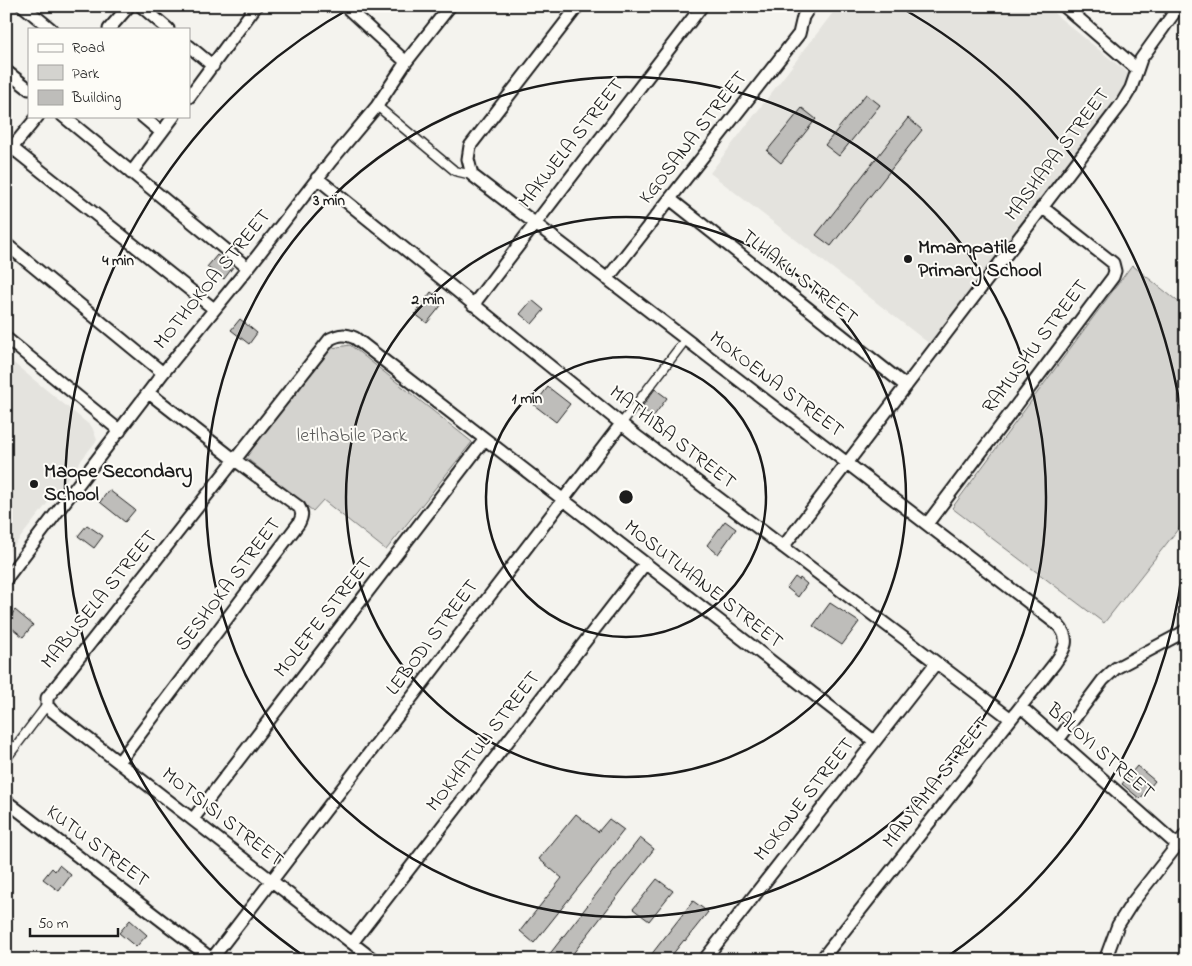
<svg xmlns="http://www.w3.org/2000/svg" width="1192" height="966" font-family="'Indie Flower',sans-serif">
<style>
.built{fill:#e4e3de}
.green{fill:#d4d3cf;stroke:#787876}
.building{fill:#bebdba;stroke:#1c1c1c}
.lines{fill:none;stroke-linecap:round;stroke-linejoin:round}
.pedestrian-casing{stroke:#1c1c1c;stroke-width:11}
.minor-casing{stroke:#1c1c1c;stroke-width:15}
.pedestrian{stroke:#fdfcf7;stroke-width:8}
.minor{stroke:#fdfcf7;stroke-width:11}
.ring{fill:none;stroke:#1c1c1c;stroke-width:2.5}
.poi-dot{fill:#1c1c1c;stroke:#fdfcf7;stroke-width:2}
.labels{text-anchor:middle;dominant-baseline:central;stroke-width:4;stroke-linejoin:round;paint-order:stroke}
.street-label{font-size:20px;fill:#1c1c1c;stroke:#fdfcf7}
.poi-label{font-size:20px;font-weight:bold;fill:#1c1c1c;stroke:#fdfcf7;text-anchor:start}
.park-label{font-size:20px;fill:#5c5c5b;stroke:#fdfcf7}
.centre{fill:#1c1c1c;stroke:#fdfcf7;stroke-width:2.5}
.ring-label{font-size:15px;text-anchor:middle;font-weight:bold;fill:#1c1c1c;stroke:#fdfcf7;stroke-width:4;stroke-linejoin:round;paint-order:stroke}
</style>
<rect width="100%" height="100%" fill="#f4f3ee"/>
<filter id="ink" filterUnits="userSpaceOnUse"><feTurbulence type="fractalNoise" baseFrequency=".02" numOctaves="2"/><feDisplacementMap in="SourceGraphic" scale="10" xChannelSelector="R" yChannelSelector="G"/><feConvolveMatrix kernelMatrix="1 2 1 2 8 2 1 2 1" color-interpolation-filters="sRGB"/></filter>
<g filter="url(#ink)">
<path class="built" d="M838,6H1045L1134,78L931,345L710,173Z
M6,357L92,427L97,440L6,556Z"/>
<path class="green" d="M1132,265L1186,308V519L1104,623L952,508Z
M350,345L472,442L386,550L323,500L313,511L245,457L332,348Z"/>
<path class="building" d="M866,94L880,105L839,156L825,145Z
M802,108L816,119L781,163L767,151Z
M908,118L922,130L831,246L816,235Z
M217,255L233,267L224,279L207,267Z
M431,292L444,302L427,323L415,314Z
M532,300L544,310L532,324L520,314Z
M240,319L257,333L249,344L231,330Z
M548,387L570,404L556,422L534,405Z
M655,389L667,398L653,417L641,408Z
M109,490L135,510L125,522L100,502Z
M725,521L736,529L718,554L707,545Z
M87,525L103,536L94,548L78,536Z
M795,577L799,580L800,578L807,584L798,597L787,588Z
M830,603L859,622L842,645L813,626Z
M15,610L33,625L23,637L6,623Z
M1137,766L1155,781L1140,799L1122,784Z
M576,814L598,832L609,819L624,830L534,943L520,931L562,878L539,859Z
M640,838L654,849L568,960H545Z
M59,865L71,875L59,891L43,879L52,868L55,871Z
M657,879L673,891L649,921L633,909Z
M693,901L708,912L685,941L684,940L668,960H647Z
M130,920L147,935L136,947L119,933Z"/>
<g class="lines">
<defs>
<path id="pedestrian" d="M377,106L455,171L472,175
M621,424L686,339
M6,759L47,705"/>
<path id="minor" d="M23,6L51,29
M141,6L168,29
M345,6L406,62
M578,6L470,146L468,159L472,175L1058,625C1071,639 1065,649 1055,663L821,960
M1064,6L1137,69
M109,29L129,6
M189,46L213,66
M6,71L29,89
M189,97L256,6
M63,116L248,268
M142,116L161,132
M6,143L214,309
M6,155L38,116
M131,173L174,116
M317,178L639,438L1011,719
M670,199L906,386
M6,244L163,373
M607,279L799,34L803,17L810,6
M473,305L702,6
M6,338L120,431
M927,524L1113,277L1115,271L1113,263L1108,259L1042,207
M783,547L1122,103L1131,88L1141,59L1179,6
M6,579L163,373L248,268L331,161L377,106L406,62L450,6
M1021,707L1177,845
M1058,740L1103,680L1116,668L1180,634L1186,630
M119,762L299,523C302,517 303,513 299,507L235,460L149,393
M6,801L213,960
M193,819L485,439
M352,943L645,564
M211,960L621,424
M374,960L51,710L47,705V698L330,339C340,334 345,334 355,338L874,741
M704,960L936,663
M1105,960L1118,925L1132,903L1186,834"/>
</defs>
<use href="#pedestrian" class="pedestrian-casing"/>
<use href="#minor" class="minor-casing"/>
<use href="#pedestrian" class="pedestrian"/>
<use href="#minor" class="minor"/>
</g>
</g>
<g class="ring">
<circle cx="626" cy="497" r="140"/>
<circle cx="626" cy="497" r="280"/>
<circle cx="626" cy="497" r="420"/>
<path d="M1186 536A561 561 0 0 1 944 959M308 959A561 561 0 0 1 354 6M898 6A561 561 0 0 1 1186 458"/>
</g>
<g class="poi-dot">
<circle cx="908" cy="259" r="5"/>
<circle cx="34" cy="484" r="5"/>
</g>
<g class="labels">
<g class="street-label">
<text transform="translate(694 138) rotate(-52)">KGOSANA STREET</text>
<text transform="translate(572 144) rotate(-52)">MAKWELA STREET</text>
<text transform="translate(1058 155) rotate(-53)">MASHAPA STREET</text>
<text transform="translate(799 278) rotate(38)">TLHAKU STREET</text>
<text transform="translate(213 280) rotate(-51)">MOTHOKOA STREET</text>
<text transform="translate(1036 347) rotate(-53)">RAMUSHU STREET</text>
<text transform="translate(776 385) rotate(37)">MOKOENA STREET</text>
<text transform="translate(672 438) rotate(38)">MATHIBA STREET</text>
<text transform="translate(229 585) rotate(-53)">SESHOKA STREET</text>
<text transform="translate(703 585) rotate(38)">MOSUTLHANE STREET</text>
<text transform="translate(100 600) rotate(-51)">MABUSELA STREET</text>
<text transform="translate(324 618) rotate(-52)">MOLEFE STREET</text>
<text transform="translate(433 638) rotate(-53)">LEBODI STREET</text>
<text transform="translate(484 742) rotate(-52)">MOKHATULI STREET</text>
<text transform="translate(1100 752) rotate(41)">BALOYI STREET</text>
<text transform="translate(937 783) rotate(-52)">MANYAMA STREET</text>
<text transform="translate(805 800) rotate(-52)">MOKONE STREET</text>
<text transform="translate(222 818) rotate(38)">MOTSISI STREET</text>
<text transform="translate(97 847) rotate(37)">KUTU STREET</text>
</g>
<g class="poi-label">
<text x="918" y="248">Mmampatile<tspan x="918" dy="23">Primary School</tspan></text>
<text x="44" y="472">Maope Secondary<tspan x="44" dy="23">School</tspan></text>
</g>
<g class="park-label">
<text x="352" y="436">letlhabile Park</text>
</g>
</g>
<circle cx="626" cy="497" r="8" class="centre"/>
<g class="ring-label">
<text x="329" y="205">3 min</text>
<text x="118" y="265">4 min</text>
<text x="428" y="304">2 min</text>
<text x="527" y="403">1 min</text>
</g>
<rect width="1192" height="966" fill="none" stroke="#fdfcf7" stroke-width="25"/>
<rect x="12" y="12" width="1167" height="941" fill="none" stroke="#1c1c1c" stroke-width="2" filter="url(#ink)"/>
<rect x="28" y="28" width="162" height="90" fill="#fdfcf7" stroke="#a3a29f"/>
<rect x="38" y="44" width="25" height="8" fill="#fdfcf7" stroke="#a3a29f"/>
<text x="72" y="52" font-size="15" fill="#1c1c1c">Road</text>
<rect x="38" y="65" width="25" height="15" fill="#d4d3cf" stroke="#a3a29f"/>
<text x="72" y="78" font-size="15" fill="#1c1c1c">Park</text>
<rect x="38" y="90" width="25" height="15" fill="#bebdba" stroke="#a3a29f"/>
<text x="72" y="102" font-size="15" fill="#1c1c1c">Building</text>
<path d="M30 928v8h88v-8" fill="none" stroke="#1c1c1c" stroke-width="2.5"/>
<text x="38" y="928" font-size="15" fill="#1c1c1c" stroke="#fdfcf7" stroke-width="4" paint-order="stroke">50 m</text>
</svg>
